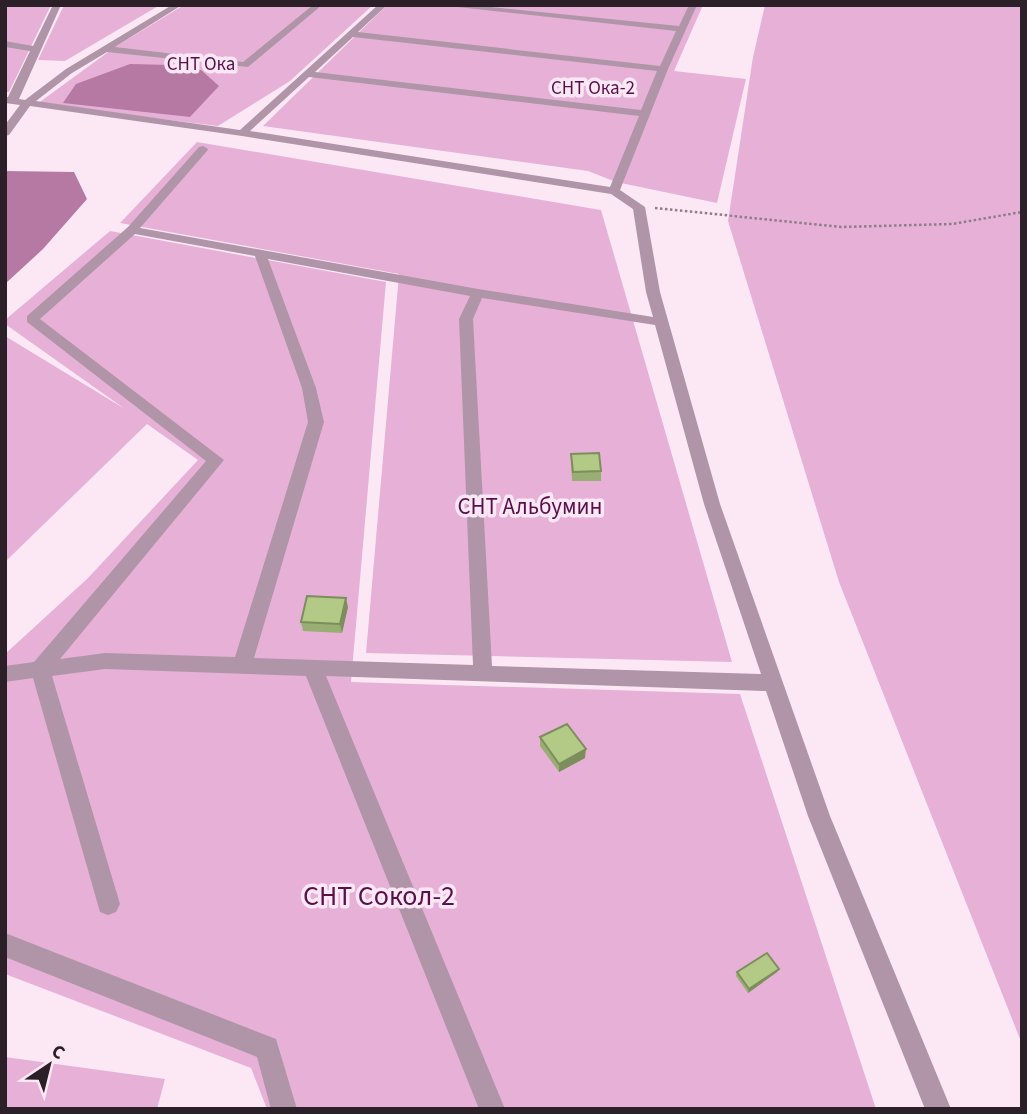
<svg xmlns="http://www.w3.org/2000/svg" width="1027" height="1114" font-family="'Source Sans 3',sans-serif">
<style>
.green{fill:#e7b1d7}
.water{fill:#b579a4}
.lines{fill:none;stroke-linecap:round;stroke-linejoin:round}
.path{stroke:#8d7d87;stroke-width:2.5;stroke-dasharray:2.5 2.5;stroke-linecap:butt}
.minor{fill:#b095a8;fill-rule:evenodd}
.wall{fill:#99ae73}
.shaded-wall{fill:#7d8d5e}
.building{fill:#b2ca86;stroke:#7d8d5e;stroke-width:2}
.labels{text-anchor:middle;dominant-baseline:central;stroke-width:7;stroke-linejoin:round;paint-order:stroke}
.far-park-label{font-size:19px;fill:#59104a;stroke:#fce8f5}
.park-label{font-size:23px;fill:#59104a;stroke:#fce8f5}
.near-park-label{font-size:28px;fill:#59104a;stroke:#fce8f5}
</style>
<rect width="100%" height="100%" fill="#fce8f5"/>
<path class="green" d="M5,5H51L9,92H5Z
M64,5H160L65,61L38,60Z
M184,5H373L290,81L218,126L37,104L115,47Z
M387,5H703L674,71L746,79L717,203L616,182L588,171L263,126Z
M765,5H1022V1044L839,582L728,221L753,57Z
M197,142L601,210L732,662L366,653L399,274L120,223Z
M110,231L386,282L351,682L740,694L876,1109H267L251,1068L5,974V654L88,578L198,460L147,424L5,562V336L125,409L5,324V320Z
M5,1057L165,1079L157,1109H5Z"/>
<path class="water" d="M130,64L172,65L201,70L219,86L190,117L63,103L76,84Z
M5,171L74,172L87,199L43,249L5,284Z"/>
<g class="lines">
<path class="path" d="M655,208L841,227L952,224L1022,212"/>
<path class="minor" d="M53,5H61L19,99L25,100L66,69L172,5H182L115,47L243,62L313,5H322L248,67L107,52L72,73L36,101L240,130L378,5H387L358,32L660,66L676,31L439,5H471L679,26L689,5H697L668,69L620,190L645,207L660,292L720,504L830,816L951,1109H925L808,816L766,691L326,676L505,1109H479L306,676L105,669L52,676L120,904L116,912L108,915L100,912L33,678L5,682V666L34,662L206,461L27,322V316L128,227L199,147L203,146L208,149L207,151L140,228L478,289L653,317L646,292L633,209L611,194L242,136L30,106L9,135L5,136V125L20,105L5,103V97H8L30,51L5,47V41L33,46ZM353,37L657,71L641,110L315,72ZM309,77L639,116L610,187L250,131ZM135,234L255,256L302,388L308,422L235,657L105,653L60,659L224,460L40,319ZM268,259L470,296L459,319L473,665L254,658L324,422L316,388ZM482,298L655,325L704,504L761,674L492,666L473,319Z
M5,933L276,1039L297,1109H271L257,1057L5,957Z"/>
</g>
<path class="wall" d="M571,454L601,471V481H572L571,463Z
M348,607L342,633L303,631L301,622Z
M540,737L585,758L559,772L540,746Z
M737,972H777L748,993L736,976Z"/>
<path class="shaded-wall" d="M346,598L348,607L342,633L340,624Z
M586,749L585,758L559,772V764Z
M779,969L777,972L748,993L749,989Z"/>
<path class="building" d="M599,453L601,471L573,472L571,454Z
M307,596L346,598L340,624L301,622Z
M567,724L586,749L559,764L540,737Z
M767,953L779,969L749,989L737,972Z"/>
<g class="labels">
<g class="far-park-label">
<text x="201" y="64">СНТ Ока</text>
<text x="593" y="88">СНТ Ока-2</text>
</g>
<g class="park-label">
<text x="530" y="506">СНТ Альбумин</text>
</g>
<g class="near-park-label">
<text x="379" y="896">СНТ Сокол-2</text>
</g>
</g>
<rect width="1027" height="1114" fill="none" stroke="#2c2028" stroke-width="14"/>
<g transform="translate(49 1065) rotate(35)" stroke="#fce8f5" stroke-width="5" paint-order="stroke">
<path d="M0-5L12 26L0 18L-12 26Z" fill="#2c2028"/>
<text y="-10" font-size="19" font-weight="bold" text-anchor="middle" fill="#2c2028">С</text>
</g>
</svg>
